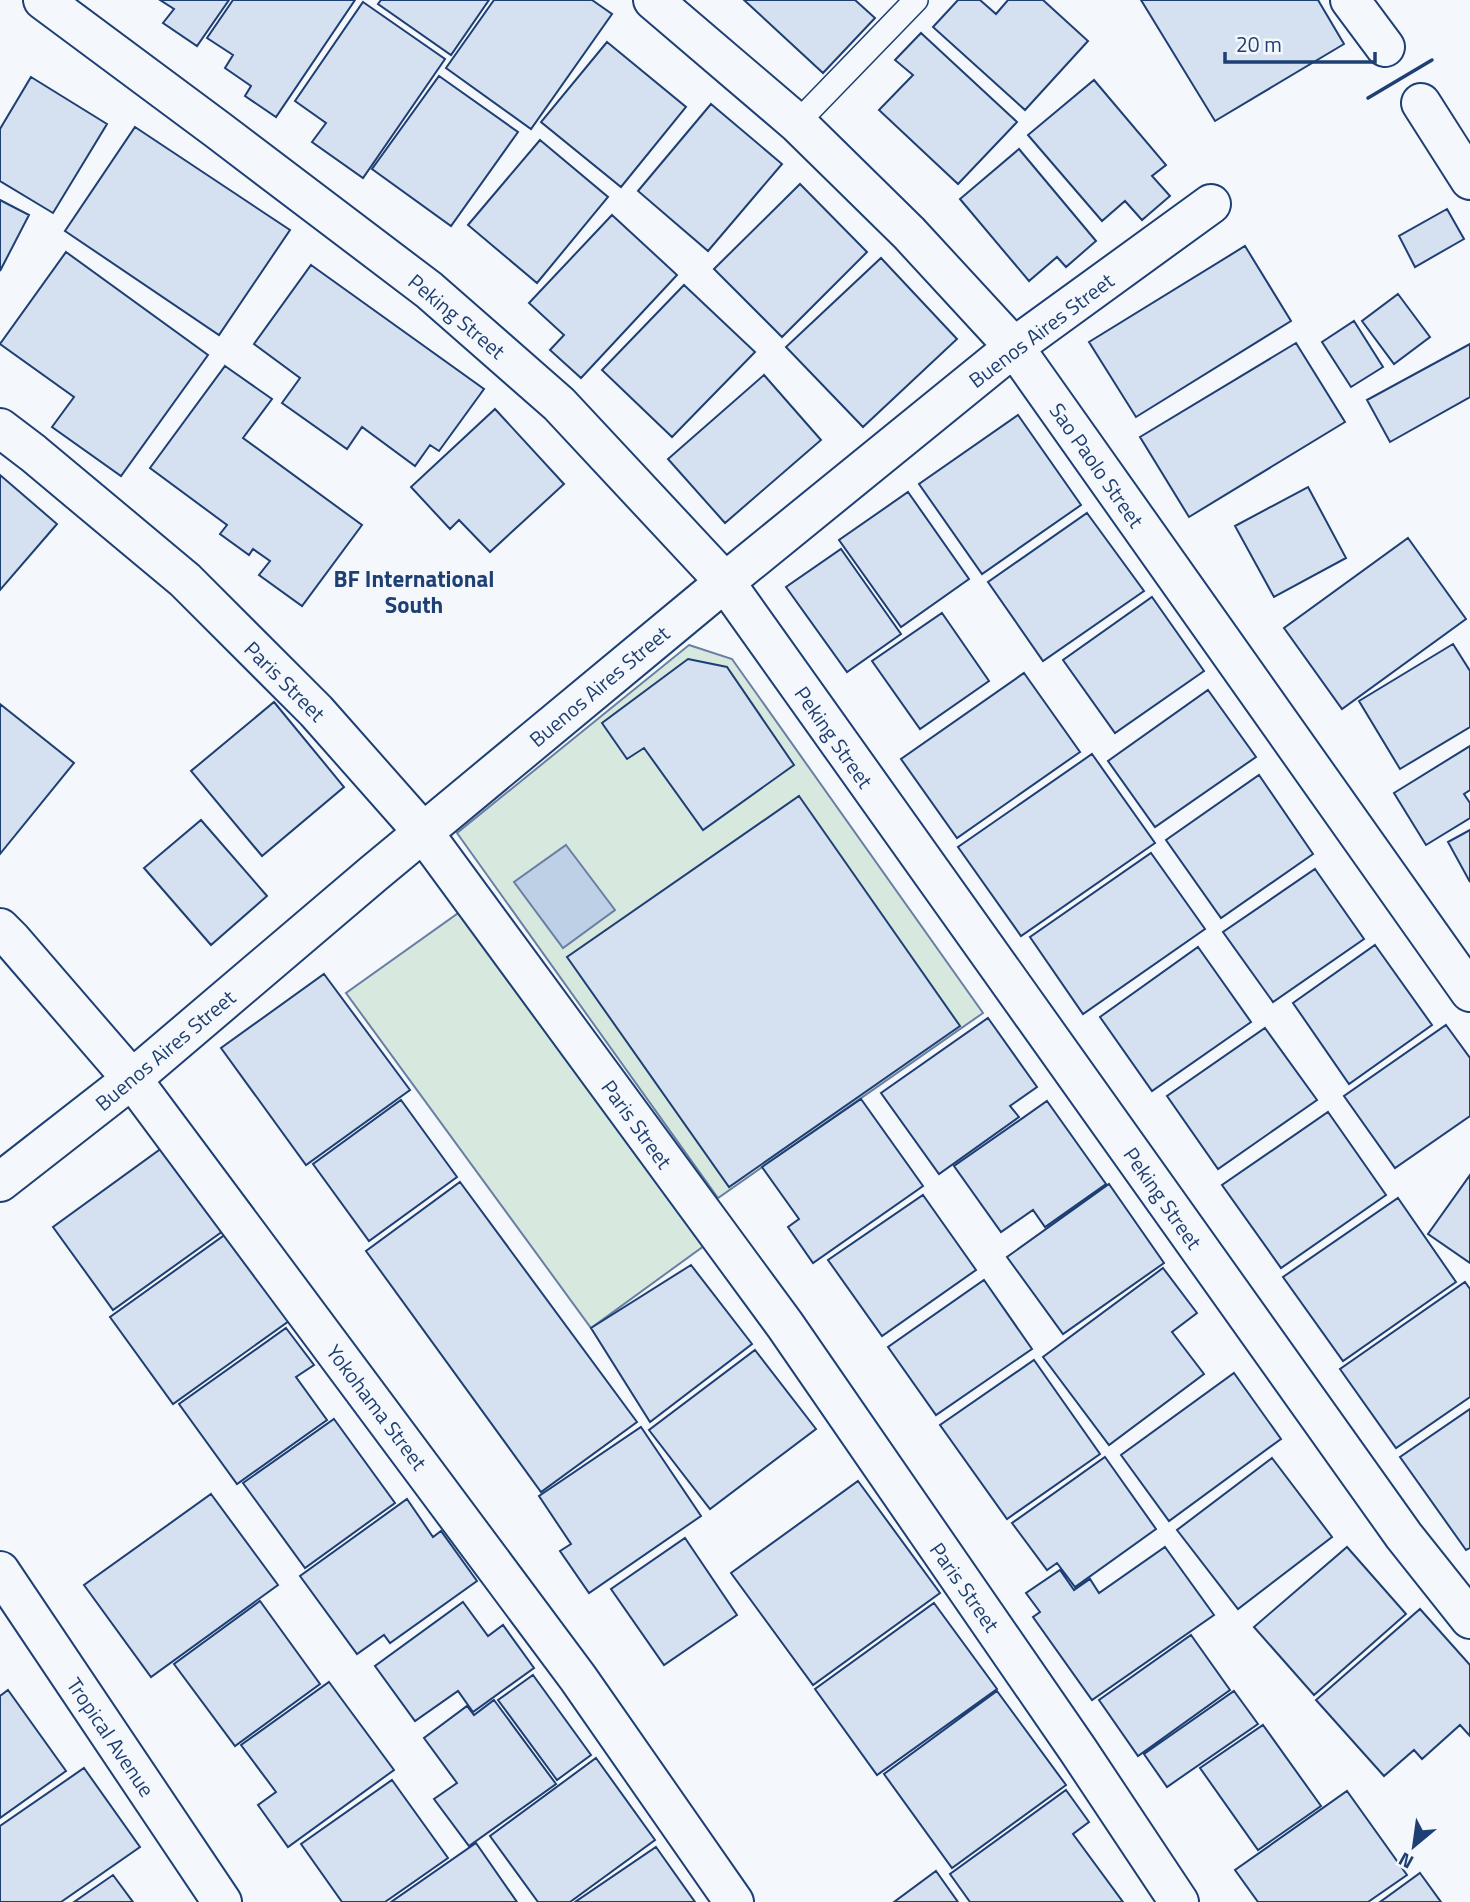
<svg xmlns="http://www.w3.org/2000/svg" width="1470" height="1902" font-family="'Titillium Web',sans-serif">
<style>
.green{fill:#d7e8df;stroke:#687fa3;stroke-width:2}
.water{fill:#bed0e5;stroke:#687fa3;stroke-width:2}
.building{fill:#d5e0f0;stroke:#1d3f73;stroke-width:2}
.lines{fill:none;stroke-linecap:round;stroke-linejoin:round}
.service-casing{stroke:#1d3f73;stroke-width:26}
.minor-casing{stroke:#1d3f73;stroke-width:42}
.tertiary-casing{stroke:#1d3f73;stroke-width:42}
.service{stroke:#f4f7fb;stroke-width:23}
.minor{stroke:#f4f7fb;stroke-width:38}
.tertiary{stroke:#f4f7fb;stroke-width:38}
.wall{stroke:#1d3f73;stroke-width:3.5}
.labels{text-anchor:middle;dominant-baseline:central;stroke-width:5;stroke-linejoin:round;paint-order:stroke}
.street-label{font-size:21px;fill:#1d3f73;stroke:#f4f7fb}
.neighbourhood-label{font-size:23px;font-weight:bold;fill:#1d3f73;stroke:#f4f7fb}
</style>
<rect width="100%" height="100%" fill="#f4f7fb"/>
<path class="green" d="M689,645L732,659L983,1013L718,1198L457,833Z
M464,909L708,1243L591,1328L346,993Z"/>
<path class="water" d="M566,845L615,910L563,948L514,882Z"/>
<path class="building" d="M160,0H229L197,46L163,23L174,9Z
M233,0H355L276,117L245,96L251,86L225,68L233,55L207,38Z
M381,0H489L451,55L378,4Z
M494,0H592L612,14L531,129L446,68Z
M744,0H855L875,18L823,73Z
M958,0H980L996,14L1008,0H1043L1088,41L1025,110L933,27Z
M1141,0H1318L1344,44L1215,121Z
M363,2L445,59L363,178L312,142L326,123L295,101Z
M921,33L1017,122L958,184L879,110L913,75L895,60Z
M607,42L686,107L621,187L541,122Z
M439,76L518,132L451,226L372,169Z
M31,77L107,124L53,213L0,181V129Z
M1094,80L1166,165L1152,176L1170,196L1142,220L1125,201L1102,221L1028,135Z
M711,104L782,164L708,251L638,191Z
M135,127L290,230L219,335L65,231Z
M540,140L608,197L537,283L468,225Z
M1019,149L1096,241L1066,267L1057,257L1029,281L960,199Z
M800,184L867,252L782,337L714,269Z
M0,200L29,215L0,271Z
M1447,209L1464,239L1415,267L1399,236Z
M612,215L677,275L581,378L550,350L564,335L529,303Z
M1245,246L1291,321L1136,417L1089,342Z
M66,252L208,355L121,476L52,427L74,397L0,344Z
M881,258L957,339L863,427L786,347Z
M311,265L484,389L439,451L430,445L415,466L362,427L347,449L282,403L300,378L254,344Z
M684,285L755,352L672,437L602,370Z
M1398,294L1430,337L1394,364L1362,321Z
M1354,321L1383,367L1351,387L1322,342Z
M1296,343L1345,422L1189,517L1140,437Z
M1470,344V397L1390,442L1367,400Z
M225,366L272,399L243,438L362,525L302,606L259,575L270,561L253,549L249,555L220,534L227,525L150,468Z
M764,375L821,440L725,523L668,459Z
M495,409L564,484L490,552L459,520L450,529L411,487Z
M1018,415L1081,505L982,574L919,484Z
M0,475L57,524L0,590Z
M1308,487L1346,558L1274,597L1235,526Z
M908,492L969,579L901,627L839,540Z
M1087,513L1144,591L1043,661L988,582Z
M1408,538L1466,619L1342,709L1284,628Z
M841,549L901,634L847,672L786,587Z
M1152,597L1204,671L1115,733L1063,660Z
M942,613L989,681L920,729L872,661Z
M1453,644L1470,671V727L1400,769L1359,701Z
M688,659L727,667L794,765L703,830L644,748L627,759L602,723Z
M1024,673L1080,752L957,838L901,759Z
M1208,690L1256,757L1155,827L1108,761Z
M274,702L344,787L262,856L191,771Z
M0,704L74,763L0,854Z
M1470,746V790L1464,794L1470,803V818L1426,845L1394,793Z
M1092,754L1155,843L1021,936L958,847Z
M1259,775L1313,854L1221,918L1166,840Z
M799,796L960,1026L729,1187L567,957Z
M201,820L267,896L211,945L144,868Z
M1470,830V882L1448,842Z
M1151,853L1205,929L1083,1014L1030,937Z
M1315,869L1364,939L1273,1002L1223,932Z
M1375,945L1432,1025L1349,1084L1293,1003Z
M1198,947L1251,1022L1152,1091L1100,1017Z
M324,974L410,1090L306,1165L221,1048Z
M988,1018L1037,1087L1010,1106L1019,1117L939,1174L881,1093Z
M1446,1025L1470,1058V1116L1395,1168L1344,1096Z
M1265,1028L1317,1100L1218,1169L1167,1096Z
M861,1099L923,1186L813,1263L788,1227L799,1219L762,1167Z
M401,1100L457,1177L369,1241L313,1164Z
M1047,1101L1106,1184L1045,1227L1033,1210L1001,1232L954,1166Z
M1328,1112L1386,1195L1281,1268L1222,1185Z
M162,1148L223,1231L113,1310L53,1227Z
M1470,1175V1263L1428,1234Z
M460,1182L637,1422L541,1492L366,1251Z
M1109,1184L1164,1263L1063,1334L1007,1257Z
M923,1195L976,1270L882,1336L828,1260Z
M1398,1198L1456,1282L1343,1361L1283,1277Z
M226,1234L289,1321L173,1404L110,1317Z
M691,1265L752,1344L650,1422L591,1328Z
M1163,1268L1197,1313L1172,1332L1204,1374L1109,1445L1043,1357Z
M984,1280L1032,1349L936,1415L888,1347Z
M1465,1282L1470,1289V1397L1396,1448L1340,1369Z
M286,1328L314,1365L296,1377L327,1420L237,1484L179,1404Z
M755,1350L816,1429L710,1509L649,1430Z
M1034,1360L1100,1454L1007,1519L940,1425Z
M1234,1373L1281,1439L1169,1521L1121,1455Z
M1470,1409V1548L1466,1550L1400,1457Z
M334,1419L395,1503L305,1568L243,1483Z
M641,1427L701,1516L589,1593L560,1551L571,1544L539,1496Z
M1105,1457L1156,1529L1075,1587L1057,1563L1047,1570L1012,1523Z
M1272,1458L1332,1537L1238,1609L1177,1530Z
M858,1481L940,1593L813,1685L731,1573Z
M211,1494L278,1585L151,1677L84,1585Z
M407,1499L433,1537L441,1531L477,1581L390,1643L384,1635L357,1654L300,1576Z
M685,1538L737,1615L664,1665L611,1589Z
M1165,1547L1214,1615L1092,1700L1033,1617L1040,1612L1026,1593L1060,1570L1074,1590L1090,1579L1099,1593Z
M1347,1547L1406,1614L1314,1695L1254,1627Z
M260,1601L320,1684L235,1746L174,1664Z
M463,1602L488,1636L503,1625L534,1668L473,1712L458,1691L415,1721L375,1666Z
M934,1603L997,1689L877,1775L815,1689Z
M1420,1609L1470,1665V1736L1460,1725L1422,1759L1414,1750L1384,1776L1316,1700Z
M1191,1635L1230,1690L1138,1756L1099,1700Z
M533,1675L591,1755L557,1780L498,1700Z
M329,1682L394,1770L288,1847L258,1805L276,1792L241,1745Z
M8,1690L66,1771L0,1818V1696Z
M997,1691L1066,1785L952,1868L884,1774Z
M1234,1691L1258,1724L1167,1787L1144,1754Z
M494,1700L556,1784L469,1846L434,1799L457,1783L424,1738L467,1706L474,1715Z
M1263,1725L1321,1806L1258,1850L1200,1768Z
M596,1758L655,1840L570,1902H538L490,1836Z
M84,1768L140,1847L61,1902H0V1826Z
M392,1780L448,1858L385,1902H342L301,1844Z
M1066,1790L1089,1822L1073,1834L1123,1902H970L950,1874Z
M1347,1791L1407,1875L1368,1902H1258L1235,1870Z
M476,1843L517,1902H391Z
M656,1847L695,1902H575Z
M936,1871L958,1902H894Z
M1420,1873L1441,1902H1380Z
M113,1875L133,1902H74Z"/>
<g class="lines">
<defs>
<path id="service" d="M797,123L916,0"/>
<path id="minor" d="M43,0L218,130L429,290L559,404L725,582L1404,1536L1470,1619
M653,0L797,123L909,233L1014,347L1470,992
M1350,0L1385,47
M1421,103L1470,180
M0,428L33,453L185,580L316,711L423,832L785,1325L1078,1750L1179,1902
M0,928L11,939L132,1079L578,1678L734,1902
M0,1182L132,1079L373,874L725,582L1014,347L1211,204"/>
<path id="tertiary" d="M0,1571L222,1902"/>
</defs>
<use href="#service" class="service-casing"/>
<use href="#minor" class="minor-casing"/>
<use href="#tertiary" class="tertiary-casing"/>
<use href="#service" class="service"/>
<use href="#minor" class="minor"/>
<use href="#tertiary" class="tertiary"/>
<path class="wall" d="M1368,98L1432,60"/>
</g>
<g class="labels">
<g class="street-label">
<text transform="translate(457 316) rotate(40)">Peking Street</text>
<text transform="translate(1041 330) rotate(-37)">Buenos Aires Street</text>
<text transform="translate(1097 465) rotate(55)">Sao Paolo Street</text>
<text transform="translate(285 681) rotate(45)">Paris Street</text>
<text transform="translate(599 686) rotate(-40)">Buenos Aires Street</text>
<text transform="translate(834 737) rotate(55)">Peking Street</text>
<text transform="translate(165 1050) rotate(-40)">Buenos Aires Street</text>
<text transform="translate(637 1124) rotate(54)">Paris Street</text>
<text transform="translate(1163 1198) rotate(55)">Peking Street</text>
<text transform="translate(377 1407) rotate(53)">Yokohama Street</text>
<text transform="translate(965 1587) rotate(55)">Paris Street</text>
<text transform="translate(111 1737) rotate(56)">Tropical Avenue</text>
</g>
<g class="neighbourhood-label">
<text x="414" y="578">BF International<tspan x="414" dy="26">South</tspan></text>
</g>
</g>
<g transform="translate(1414 1846) rotate(209)" stroke="#f4f7fb" stroke-width="5" paint-order="stroke">
<path d="M0-5L12 26L0 18L-12 26Z" fill="#1d3f73"/>
<text y="-10" font-size="19" font-weight="bold" text-anchor="middle" fill="#1d3f73">N</text>
</g>
<path d="M1225 52v10h150v-10" fill="none" stroke="#1d3f73" stroke-width="3.5"/>
<text x="1236" y="52" font-size="21" fill="#1d3f73" stroke="#f4f7fb" stroke-width="5" paint-order="stroke">20 m</text>
</svg>
